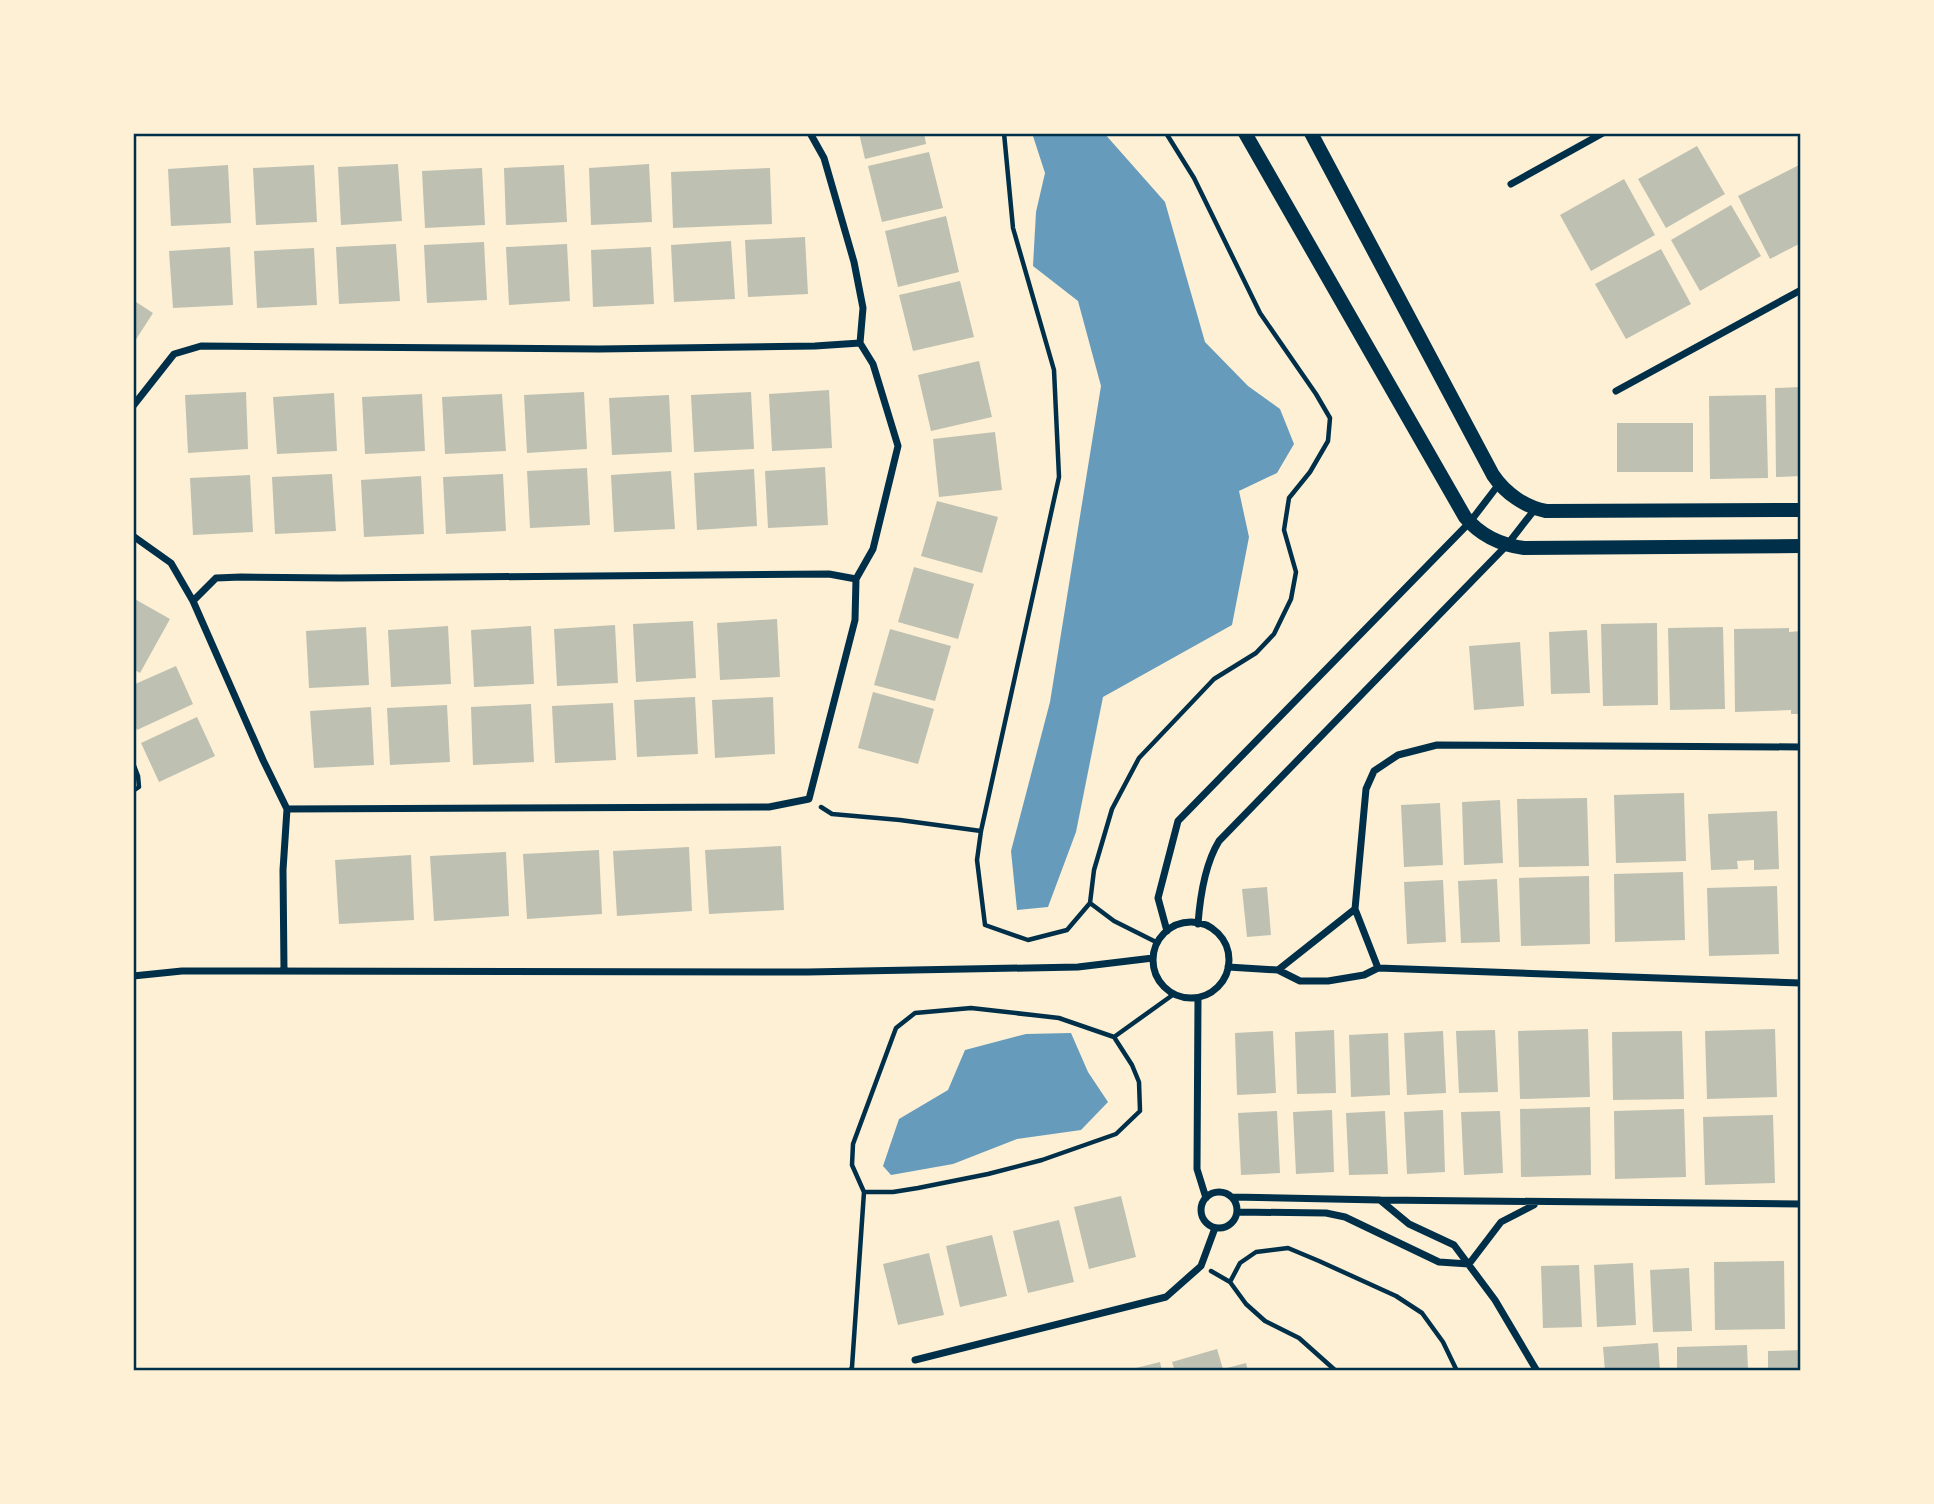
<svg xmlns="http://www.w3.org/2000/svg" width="1934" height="1504" font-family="'DM Sans',sans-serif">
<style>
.water{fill:#669bbc}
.building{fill:#bec0b2}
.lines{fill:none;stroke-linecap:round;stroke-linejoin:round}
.path{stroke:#003049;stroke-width:4.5}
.minor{stroke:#003049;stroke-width:7}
.secondary{stroke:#003049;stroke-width:14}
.neatline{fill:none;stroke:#003049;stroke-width:2.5}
</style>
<rect width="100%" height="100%" fill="#fdf0d5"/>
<path class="water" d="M1032,133H1104L1165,202L1205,342L1248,386L1280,409L1294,444L1277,473L1239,491L1249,537L1232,625L1103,697L1076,832L1048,907L1017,910L1011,851L1050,702L1101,386L1078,301L1033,266L1036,212L1045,173Z
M1071,1033L1088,1072L1108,1102L1081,1130L1017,1139L953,1164L891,1175L883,1166L899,1119L948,1090L965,1050L1026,1034Z"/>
<path class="building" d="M859,133H924L926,144L865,159Z
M1697,146L1725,194L1666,228L1638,179Z
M929,152L943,208L882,222L868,166Z
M398,164L402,221L341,225L338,167Z
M649,164L652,222L591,225L589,168Z
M1801,164V243L1770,259L1738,196Z
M228,165L231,223L171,226L168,169Z
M314,165L317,222L256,225L253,168Z
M564,165L567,222L506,225L504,168Z
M482,168L485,225L425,228L422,171Z
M770,168L772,224L673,228L671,172Z
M1624,179L1655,235L1591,271L1560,215Z
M1731,205L1761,256L1700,291L1671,240Z
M946,216L959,272L898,287L885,231Z
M805,237L808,294L748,297L745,240Z
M731,241L735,299L674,302L671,245Z
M484,242L487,300L427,303L424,245Z
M396,244L400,301L339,304L336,247Z
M567,244L570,301L509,305L506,247Z
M230,247L233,305L173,308L169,251Z
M651,247L654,304L593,307L591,250Z
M314,248L317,305L257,308L254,251Z
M1661,249L1691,304L1626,339L1595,284Z
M960,281L974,337L913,351L899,295Z
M133,300L153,313L133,344Z
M979,361L992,417L931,431L918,375Z
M1801,387V476L1776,477L1775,388Z
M829,390L832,448L772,451L769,394Z
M246,392L248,449L188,453L185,395Z
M584,392L587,449L527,453L524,395Z
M751,392L754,449L694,452L691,395Z
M334,393L337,451L277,454L273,397Z
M422,394L425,451L365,454L362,397Z
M502,394L506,451L445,454L442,397Z
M669,395L672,452L612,455L609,398Z
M1766,395L1768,478L1710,479L1709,396Z
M1617,423H1693V472H1617Z
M995,432L1002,490L939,497L933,439Z
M825,467L828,525L768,528L765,471Z
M587,468L590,525L530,528L527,471Z
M754,469L757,526L697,530L694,473Z
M671,471L675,529L614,532L611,475Z
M332,474L336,531L275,534L272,477Z
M503,474L506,531L446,534L443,477Z
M250,475L253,532L193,535L190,478Z
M421,476L424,534L364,537L361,480Z
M937,501L998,517L982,573L921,556Z
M914,567L974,584L958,639L898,622Z
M133,598L170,619L140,673L133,669Z
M777,619L780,677L720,680L717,623Z
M693,621L696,678L636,682L633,624Z
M1657,623L1658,705L1603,706L1601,624Z
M615,625L618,683L557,686L554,629Z
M448,626L451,684L391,687L388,630Z
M531,626L534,684L474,687L471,630Z
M366,627L369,685L309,688L306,631Z
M1723,627L1725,709L1670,710L1668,628Z
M1789,628V632L1801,631V714H1791V710L1735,712L1734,629Z
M890,629L951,646L935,701L874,685Z
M1587,630L1590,693L1551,694L1549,632Z
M1520,642L1524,706L1474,710L1469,646Z
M176,666L193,704L137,730L133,721V685Z
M873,692L934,709L918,764L858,748Z
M695,697L698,754L637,757L634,700Z
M773,697L775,754L715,758L712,700Z
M613,703L616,760L555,763L552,706Z
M531,704L534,762L473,765L471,707Z
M447,705L450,762L390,765L387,708Z
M371,707L374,765L314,768L310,711Z
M197,717L215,756L159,782L141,743Z
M1684,793L1686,861L1616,863L1614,795Z
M1587,798L1589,866L1519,867L1517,799Z
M1500,800L1503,863L1464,865L1462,802Z
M1440,803L1443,865L1404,867L1401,805Z
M1777,811L1779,869L1754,870V860L1737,861L1738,869L1711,870L1708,814Z
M781,846L784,910L709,914L705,850Z
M689,847L692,911L617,916L613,851Z
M599,850L602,914L527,919L523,854Z
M506,852L509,916L434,921L430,856Z
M411,855L414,920L339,924L335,860Z
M1683,872L1685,940L1615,942L1614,874Z
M1589,876L1590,944L1521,946L1519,878Z
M1497,879L1500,942L1461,943L1458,881Z
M1443,880L1446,942L1407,944L1404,882Z
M1777,886L1779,954L1709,956L1707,888Z
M1267,887L1271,935L1247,937L1242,889Z
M1588,1029L1590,1097L1520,1099L1518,1031Z
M1775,1029L1777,1097L1707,1099L1705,1031Z
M1334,1030L1336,1093L1297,1094L1295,1032Z
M1495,1030L1498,1092L1459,1093L1456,1031Z
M1273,1031L1276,1093L1237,1095L1235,1033Z
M1443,1031L1446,1093L1407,1095L1404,1033Z
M1682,1031L1684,1099L1613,1100L1612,1032Z
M1388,1033L1390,1095L1351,1097L1349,1035Z
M1590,1107L1591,1175L1521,1177L1520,1109Z
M1684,1109L1686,1177L1615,1179L1614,1111Z
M1332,1110L1334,1172L1296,1174L1293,1112Z
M1443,1110L1445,1172L1407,1174L1404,1112Z
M1277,1111L1280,1173L1241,1175L1238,1113Z
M1385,1111L1388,1174L1349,1175L1346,1113Z
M1500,1111L1503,1173L1464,1175L1461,1112Z
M1773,1115L1775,1183L1705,1185L1703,1117Z
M1121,1196L1136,1257L1089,1269L1074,1207Z
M1059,1220L1074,1282L1028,1293L1013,1231Z
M992,1235L1007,1296L960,1307L946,1246Z
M929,1253L944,1315L898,1325L883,1264Z
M1784,1261L1785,1329L1715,1330L1714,1262Z
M1633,1263L1636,1325L1597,1327L1594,1265Z
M1579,1265L1582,1327L1543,1328L1541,1266Z
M1689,1268L1692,1331L1653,1332L1650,1270Z
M1658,1343L1660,1371H1605L1603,1347Z
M1747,1345L1748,1371H1677V1347Z
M1217,1349L1223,1369L1246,1363L1248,1371H1175L1172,1362Z
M1801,1350V1371H1768V1351Z
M1160,1362L1162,1371H1128V1370Z"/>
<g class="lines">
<path class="path" d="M1004,133L1013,228L1054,370L1059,477L981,831L977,860L985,925L1028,940L1067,930L1090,903L1094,870L1112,809L1139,758L1214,679L1256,653L1274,634L1291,599L1296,572L1284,530L1289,498L1310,472L1328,441L1330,418L1316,394L1260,313L1194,178L1166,133
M133,763L138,776L139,787L133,791
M821,807L832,814L900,820L981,831
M1090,903L1114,921L1158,943
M1114,1037L1174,994
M1211,1271L1230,1282L1246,1304L1265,1321L1299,1338L1336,1371
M1230,1282L1240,1263L1256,1252L1288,1248L1319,1261L1396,1296L1422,1313L1443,1342L1457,1371
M850,1371L852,1367L864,1192L852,1165L853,1144L896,1028L915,1013L971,1008L1059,1018L1114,1037L1132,1065L1139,1082L1140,1111L1116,1134L1042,1160L988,1174L918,1188L893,1192H864"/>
<path class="minor" d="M1511,184L1603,133
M1616,391L1801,290
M133,406L174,354L201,346L599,349L815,346L860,343
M133,536L171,563L193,601L263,760L287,809L283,870L284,971
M193,601L216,578L241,577L340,578L829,574L856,579
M287,809L769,807L809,799L855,620L856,579L873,549L898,446L873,364L860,343L863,308L854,262L824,158L810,133
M1153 960a38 38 0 1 1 76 0a38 38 0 1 1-76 0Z
M1198,924C1200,897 1205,864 1219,841L1507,545L1535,509
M1167,931L1158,898L1178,821L1470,522L1499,484
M1228,967L1278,970L1300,981H1328L1364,975L1378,968L1801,983
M1378,968L1355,909L1366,789L1374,771L1398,755L1437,745L1801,747
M1278,970L1355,909
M133,976L182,971L808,972L1078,967L1153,958
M1198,998L1197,1169L1206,1198
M1201 1210a18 18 0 1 1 36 0a18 18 0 1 1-36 0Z
M1232,1197L1380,1200L1409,1224L1454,1245L1495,1300L1537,1371
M1380,1200L1801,1204
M1238,1212L1326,1213L1345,1217L1439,1262L1469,1264
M1469,1264L1501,1222L1534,1205
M915,1360L1166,1297L1201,1266L1215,1228"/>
<path class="secondary" d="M1245,133L1465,517C1480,535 1501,545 1524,548L1801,546
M1311,133L1493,475C1505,493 1525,507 1546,511L1801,510"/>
</g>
<rect width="1934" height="1504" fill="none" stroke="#fdf0d5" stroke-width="270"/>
<rect x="135" y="135" width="1664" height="1234" class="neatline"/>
</svg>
